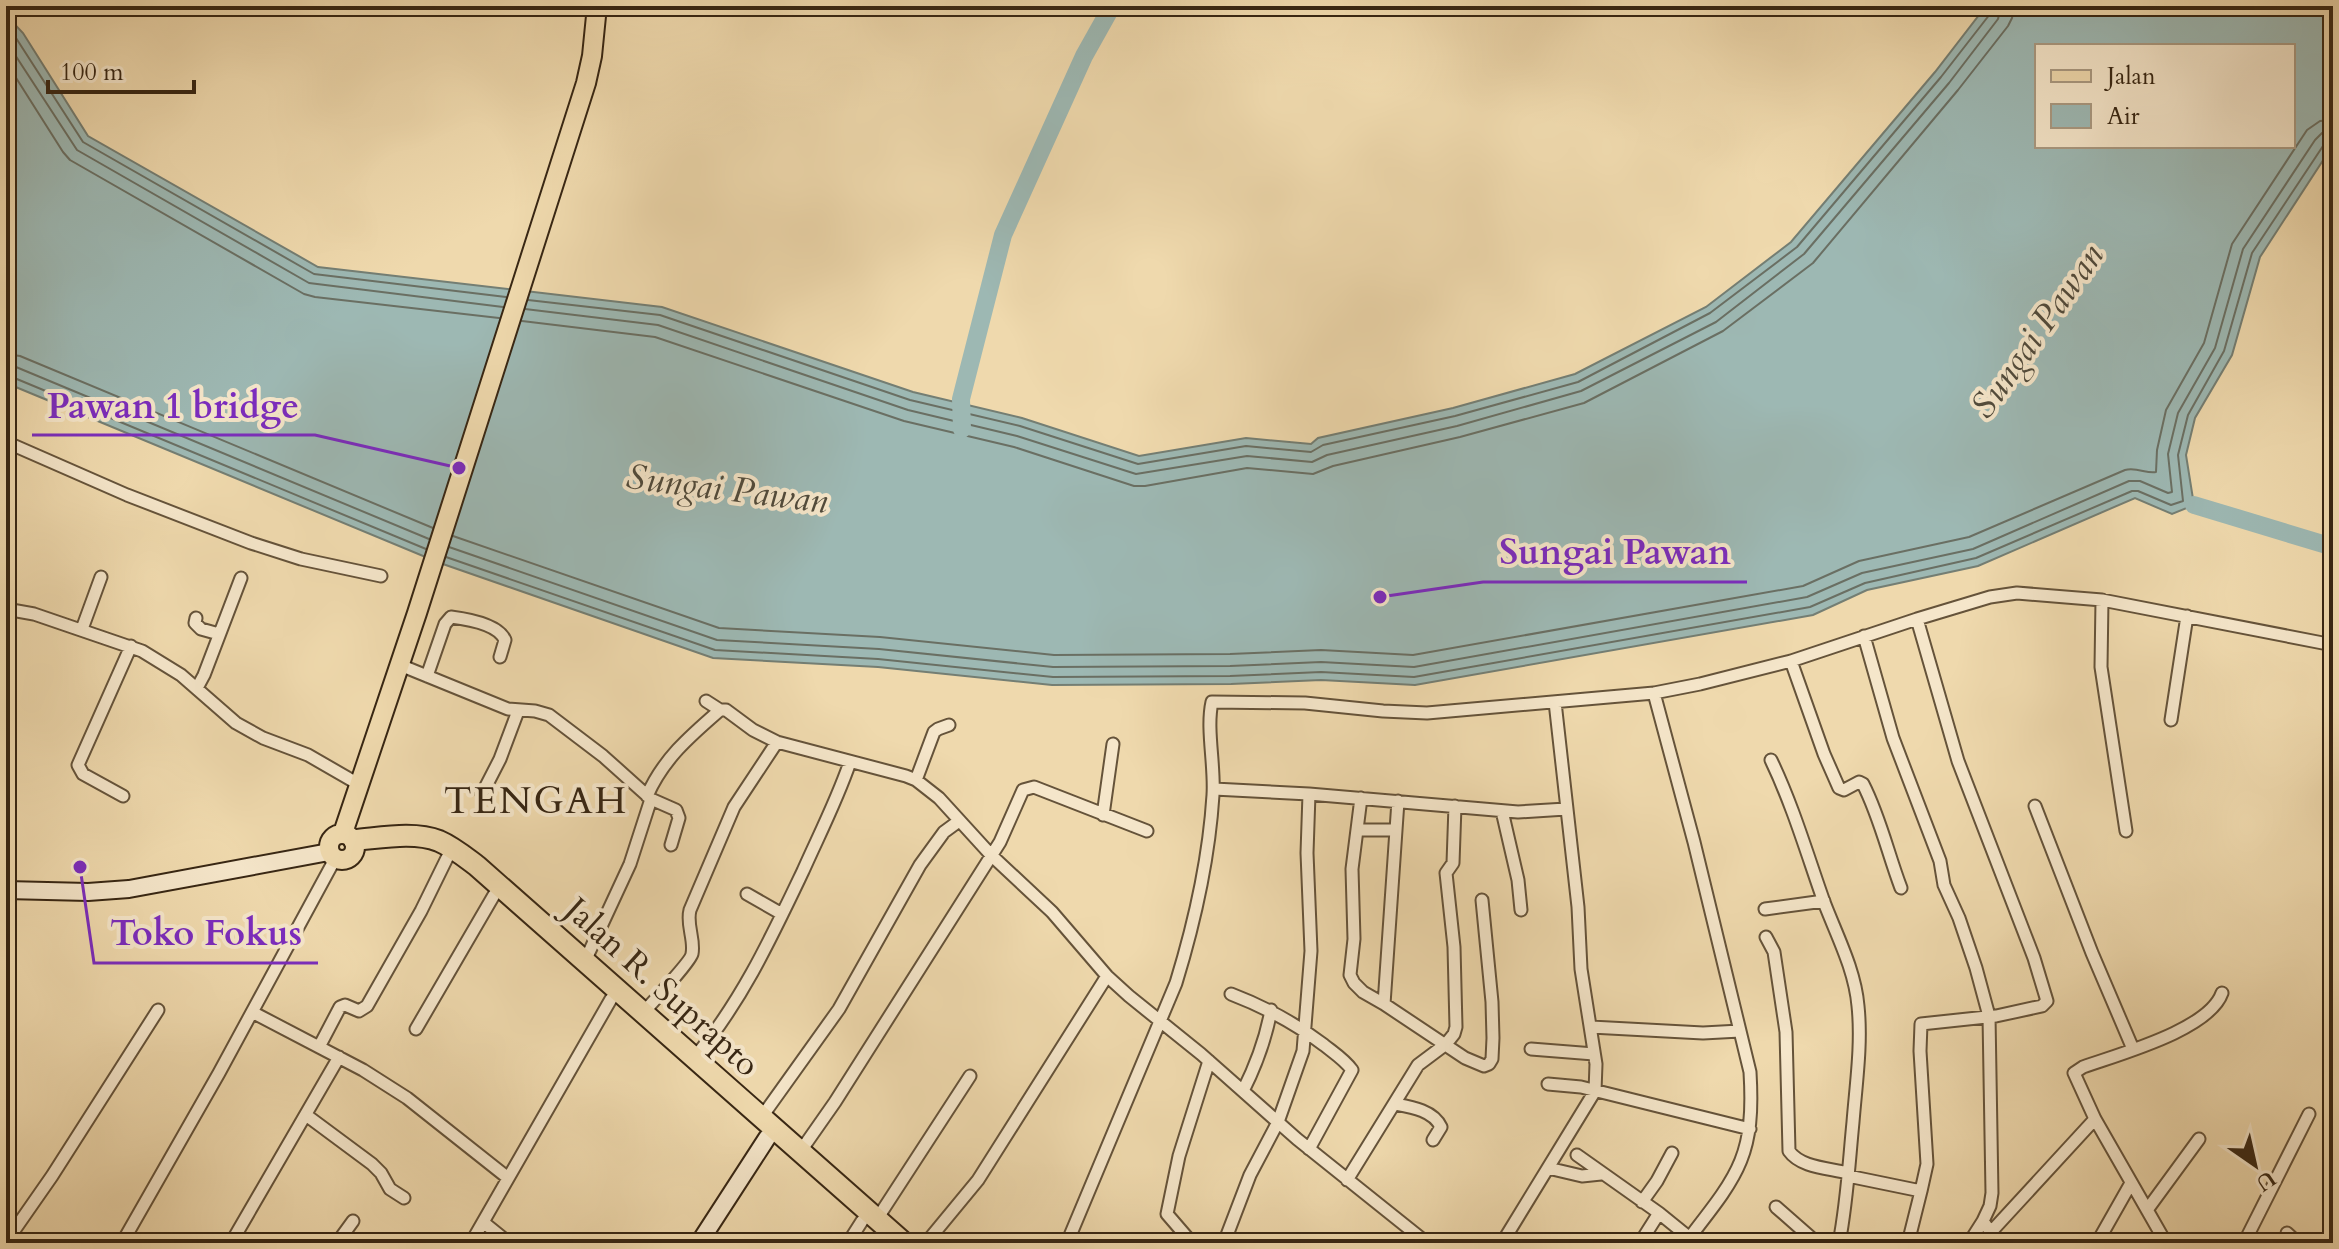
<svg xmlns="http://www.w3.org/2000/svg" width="2339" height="1249" font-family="Cardo,serif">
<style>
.water{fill:#9db8b3;stroke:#747e73;stroke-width:2;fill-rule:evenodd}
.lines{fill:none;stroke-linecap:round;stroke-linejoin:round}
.shore{stroke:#6a6f63;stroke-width:2}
.river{stroke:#9db8b3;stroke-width:18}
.street-casing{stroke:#65533a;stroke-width:15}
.secondary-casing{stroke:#372613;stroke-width:20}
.primary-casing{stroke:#372613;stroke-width:22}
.highway-casing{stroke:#372613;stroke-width:24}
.street{stroke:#f5e6ca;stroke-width:11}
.secondary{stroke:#f5e6ca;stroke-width:16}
.primary{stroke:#efd9ad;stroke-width:18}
.highway{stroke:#efd9ad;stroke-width:20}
.labels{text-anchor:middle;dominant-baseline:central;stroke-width:8;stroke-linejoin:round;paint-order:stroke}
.street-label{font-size:34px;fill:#372613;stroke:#f5e6ca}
.water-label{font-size:36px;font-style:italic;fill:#504a3b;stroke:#f5e6ca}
.quarter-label{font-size:38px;letter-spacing:2px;fill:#372613;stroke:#f5e6ca}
.leader{fill:none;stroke:#7b2cbf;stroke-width:3}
.callout-dot{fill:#7b2cbf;stroke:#f5e6ca;stroke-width:3}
.callout-label{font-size:36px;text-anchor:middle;font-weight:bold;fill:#7b2cbf;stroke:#f5e6ca;stroke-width:8;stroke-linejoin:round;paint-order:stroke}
</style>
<rect width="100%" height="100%" fill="#efd9ad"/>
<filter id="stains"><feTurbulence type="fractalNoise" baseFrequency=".0025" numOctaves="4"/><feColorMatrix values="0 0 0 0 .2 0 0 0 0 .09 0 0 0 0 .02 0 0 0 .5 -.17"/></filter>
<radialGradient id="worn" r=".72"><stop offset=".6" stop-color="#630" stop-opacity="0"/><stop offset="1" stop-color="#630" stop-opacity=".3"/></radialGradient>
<path class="water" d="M1986,6H2333V145L2260,257L2232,355L2195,418L2186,455L2194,505L2172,514L2135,498L1978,566L1867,590L1813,615L1415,685L1321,680L1231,684L1052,685L878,667L713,658L440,563L6,383V15L23,33L88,136L318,267L662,307L913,392L1022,418L1139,456L1246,438L1311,444L1318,438L1453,408L1575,374L1706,307L1791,242L1935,72ZM2037,46H2293V146H2037Z"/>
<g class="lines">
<path class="shore" d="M6,27L16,38L83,142L314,274L506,297
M6,41L77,150L309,283L503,307
M6,62L63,152L70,160L304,294L315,297L499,318
M528,300L660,315L910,400L1020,426L1138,464L1246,446L1311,452L1323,445L1455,416L1578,382L1710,313L1797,247L1941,77L1990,14L1991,6
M525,309L658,325L908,410L1017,436L1136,474L1247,456L1312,462L1327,455L1457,426L1581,391L1716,322L1804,254L1949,83L1998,19L2001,6
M522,321L655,337L904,421L1014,447L1134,486H1145L1247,468L1313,474L1333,466L1460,437L1584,403L1723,331L1813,263L1958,90L2008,26L2012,18L2014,6
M6,354L20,356L433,528
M6,366L16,367L429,539
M6,376L12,377L426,549
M453,536L719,628L880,637L1054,655L1230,654L1321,650L1413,655L1803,586L1859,561L1969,537L2125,470C2137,467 2147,474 2156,472L2157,450L2166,410L2204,343L2232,244L2307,130L2320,121L2333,120
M449,547L717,640L879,649L1053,667L1230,666L1321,662L1414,667L1807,597L1862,573L1973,549L2129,481H2140L2168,493L2172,492L2168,454L2178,413L2215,348L2243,249L2315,140L2322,133L2333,132
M446,557L715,650L878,659L1053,677L1230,676L1321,672L1414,677L1810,607L1865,583L1976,558L2132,491H2138L2171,505L2183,501L2178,455L2188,415L2224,351L2252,253L2323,146L2333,142"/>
<path class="river" d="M962,429L961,399L1003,235L1084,56L1112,6
M2194,505L2333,547"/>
<defs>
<path id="street" d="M6,442L127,495L251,543L301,559L381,576
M2102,600L2101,667L2126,831
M6,609L34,614L142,651L181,675L236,723L263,738L308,755L360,785
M196,618L195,623L201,629L219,634
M82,629L101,577
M1864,636L1893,738L1940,861L1944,885L1959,918L1976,968L1989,1016L1992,1193L1990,1206L1983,1221
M1791,661L1824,754L1839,788L1844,790L1859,782L1863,784C1880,817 1888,854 1901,888
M400,665L508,709L535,711L549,715L603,756L651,799L676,810L679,818L671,845
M427,676L445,624L451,617C467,619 498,624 505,640L500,657
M197,688L204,675L241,578
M1654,693L1694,842L1750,1072C1755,1155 1739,1174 1690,1237
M706,701L720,710H726L753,730L777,742L906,776L916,780L939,798L991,855L1052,912L1107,976L1129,996L1201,1054L1297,1139L1427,1243
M2171,720L2187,616
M1771,760C1793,806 1807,854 1824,902C1837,936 1855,970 1858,1006C1862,1044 1856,1084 1853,1122C1849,1162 1847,1203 1839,1243
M916,780L934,732L938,729L949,725
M1214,789L1309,794L1518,812L1566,809
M482,794L500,759L518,711
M123,796L83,774L78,765L131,646
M647,796C663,759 690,736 720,710
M1361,798L1352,869L1354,939L1350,975L1354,983L1363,992L1384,1004
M1398,801L1384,1004L1465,1058L1484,1066L1489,1064L1492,1059L1493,1038L1492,1002L1482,900
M2035,806L2092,953L2133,1049
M1502,811L1518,880L1521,910
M1103,815L1113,744
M1357,830H1396
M747,894L782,914
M1765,909L1824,901
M1766,937L1774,952L1786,1032L1789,1151C1801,1168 1829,1168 1848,1173
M585,961L630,864L651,799
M1231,994C1265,1007 1295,1023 1324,1045C1334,1053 1345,1060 1352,1070L1309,1149
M252,1012L363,1070L407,1098L508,1178
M643,1013C651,1004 691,961 692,954C695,939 686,925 690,910L734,807L777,742
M1591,1027L1703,1033L1740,1031
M416,1029L494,895
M319,1047L340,1007L345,1005L359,1011L367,1006L421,911L447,858
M1531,1049L1594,1054
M694,1058C741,1003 772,936 803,871C819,835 837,800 850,762
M1548,1084L1581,1087L1750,1129
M1243,1091C1256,1065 1266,1038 1271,1010
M1394,1104C1411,1107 1433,1110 1441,1127L1433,1140
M306,1115L372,1164L381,1173L390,1189L404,1198
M761,1118L839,1009L920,865L944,832L959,821
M800,1152L835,1102L1000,842L1023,790L1034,787L1147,831
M1577,1155L1659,1213L1696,1243
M1548,1168L1582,1176L1601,1174
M1848,1176L1921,1191L1927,1164L1920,1051L1921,1024L1996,1016L2042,1006L2047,1001L2034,958L1958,761L1917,619
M1347,1180L1418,1065L1446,1044L1454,1034L1456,1027L1454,947L1446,873L1453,863L1455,806
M1642,1202L1657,1181L1672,1153
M1776,1207L1817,1243
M2147,1210L2199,1139
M877,1219L970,1076
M483,1222L509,1243
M1991,1232L2095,1119
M2287,1233L2298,1243
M6,1242L52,1176L158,1010
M122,1243L219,1073L335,859
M231,1243L339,1057
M337,1243L353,1221
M471,1243L611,999
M848,1243L862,1221
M926,1243L978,1180L1107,976
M1067,1243L1176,983C1195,921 1209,859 1213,795C1215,765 1206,729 1212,702L1305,703L1383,711L1427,713L1654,693L1700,684L1791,661L1917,619L1990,597L2017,593L2102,600L2333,645
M1192,1243L1167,1214L1179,1156L1209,1061
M1224,1243L1250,1175L1278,1122L1303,1051L1311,951L1307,853L1309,794
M1502,1243L1595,1091L1596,1064L1581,969L1578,907L1555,702
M1640,1243L1659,1213
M1908,1243L1921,1191
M1969,1243L1983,1221L1998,1243
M2097,1243L2131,1183
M2166,1243L2095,1119L2074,1073L2083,1067C2119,1054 2209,1030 2222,993
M2244,1243L2309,1114"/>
<path id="secondary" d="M6,890L88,892L129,889L329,852
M699,1243L767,1138"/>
<path id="primary" d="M343,833L417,613L586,83L592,56L597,6
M329 847a13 13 0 1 1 26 0a13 13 0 1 1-26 0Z"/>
<path id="highway" d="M354,840C380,838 414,831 439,841C453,847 465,857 477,866L904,1243"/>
</defs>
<use href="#street" class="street-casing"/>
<use href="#secondary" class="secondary-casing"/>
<use href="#primary" class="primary-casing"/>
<use href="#highway" class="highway-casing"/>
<use href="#street" class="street"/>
<use href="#secondary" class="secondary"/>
<use href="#primary" class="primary"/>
<use href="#highway" class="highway"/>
</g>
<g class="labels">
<g class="street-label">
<text transform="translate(662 987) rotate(42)">Jalan R. Suprapto</text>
</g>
<g class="water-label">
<text transform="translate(2037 331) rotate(-55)">Sungai Pawan</text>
<text transform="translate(727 489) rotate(7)">Sungai Pawan</text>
</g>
<g class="quarter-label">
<text x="536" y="801">TENGAH</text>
</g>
</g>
<path class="leader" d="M459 468L315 435H32M1380 597L1483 582H1747M80 867L94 963H318"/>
<g class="callout-dot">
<circle cx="459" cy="468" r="8"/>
<circle cx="1380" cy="597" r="8"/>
<circle cx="80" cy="867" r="8"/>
</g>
<g class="callout-label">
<text x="173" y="418">Pawan 1 bridge</text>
<text x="1615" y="564">Sungai Pawan</text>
<text x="206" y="945">Toko Fokus</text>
</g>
<rect width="2339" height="1249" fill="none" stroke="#efd9ad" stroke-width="32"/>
<rect x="8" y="8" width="2323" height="1233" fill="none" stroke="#372613" stroke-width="4"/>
<rect x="16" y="16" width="2307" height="1217" fill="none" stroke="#372613" stroke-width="2"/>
<rect x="2035" y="44" width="260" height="104" fill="#f5e6ca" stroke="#a99981" stroke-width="2"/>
<rect x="2051" y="70" width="40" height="12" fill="#efd9ad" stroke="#a99981" stroke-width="2"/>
<text x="2107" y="84" font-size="24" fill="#372613">Jalan</text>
<rect x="2051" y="104" width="40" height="24" fill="#9db8b3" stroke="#a99981" stroke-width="2"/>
<text x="2107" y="124" font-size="24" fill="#372613">Air</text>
<g transform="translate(2255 1165) rotate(146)" stroke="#f5e6ca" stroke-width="6" paint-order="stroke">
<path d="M0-6L14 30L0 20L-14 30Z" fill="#372613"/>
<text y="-12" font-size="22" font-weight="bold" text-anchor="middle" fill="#372613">U</text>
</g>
<path d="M48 80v12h146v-12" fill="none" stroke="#372613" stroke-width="4"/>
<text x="60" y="80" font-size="24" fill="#372613" stroke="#f5e6ca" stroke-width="6" paint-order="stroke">100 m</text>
<rect width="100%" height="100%" filter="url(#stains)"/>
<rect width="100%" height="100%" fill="url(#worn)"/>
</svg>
